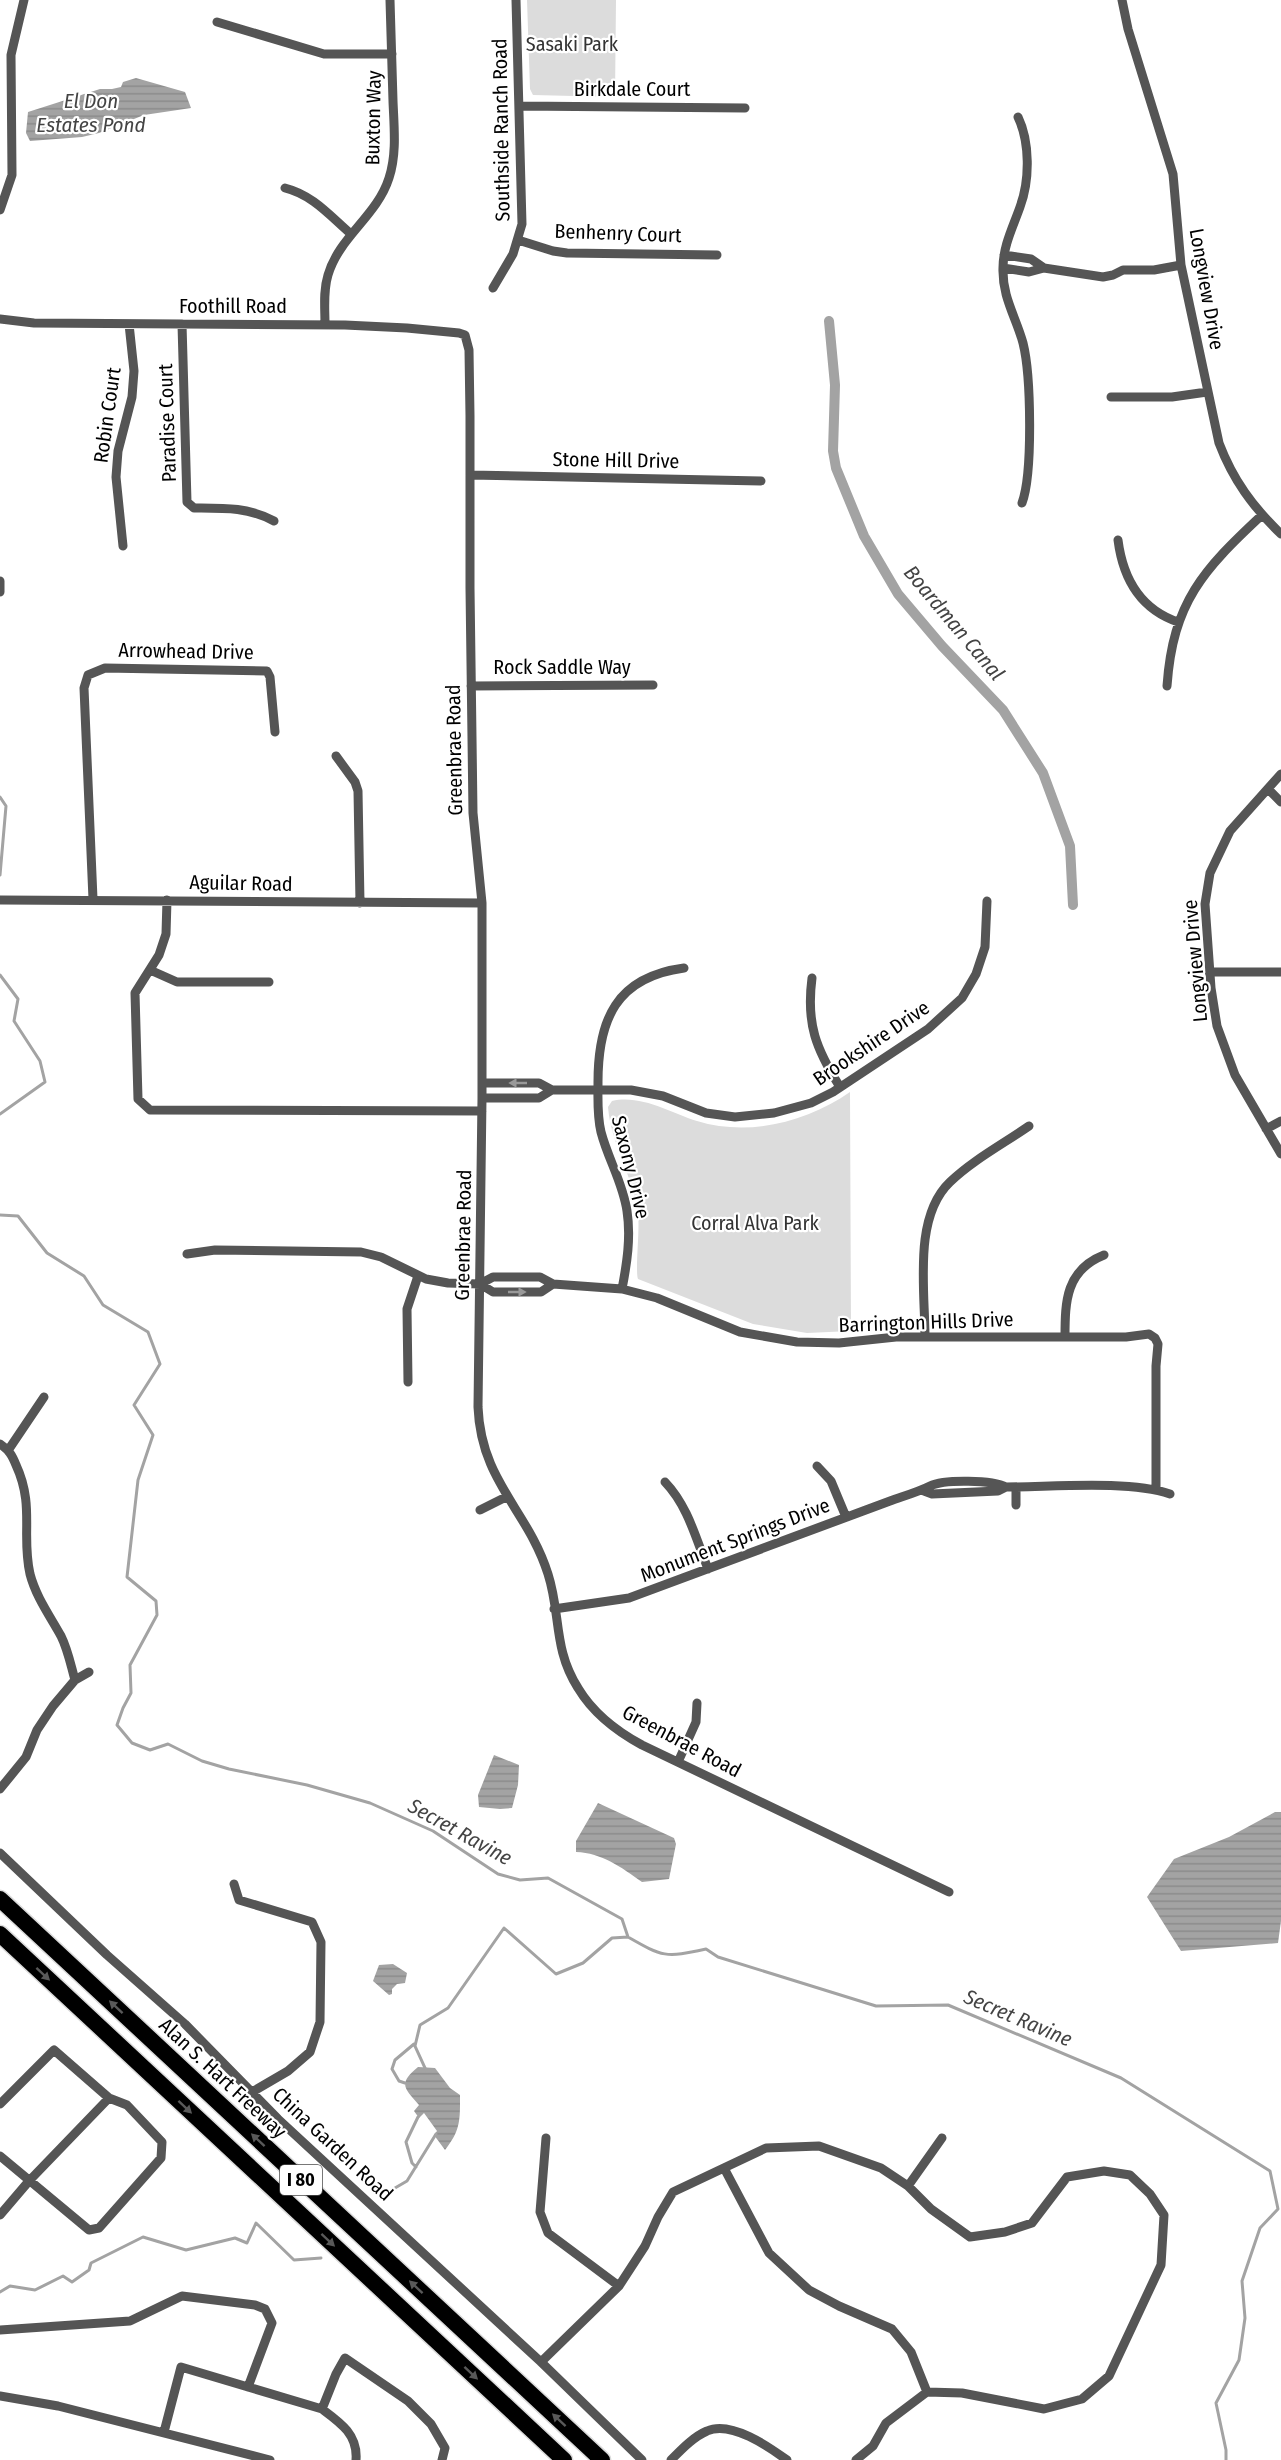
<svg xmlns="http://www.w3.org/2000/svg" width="1281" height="2460" font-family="'Fira Sans Condensed',sans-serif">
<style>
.green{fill:#dcdcdc}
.water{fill:url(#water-rules)}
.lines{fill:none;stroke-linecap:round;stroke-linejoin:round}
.stream{stroke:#a3a3a3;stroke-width:3}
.canal{stroke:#a3a3a3;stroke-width:10}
.highway-casing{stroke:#dbdbdb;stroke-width:19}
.street{stroke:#555;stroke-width:9}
.highway{stroke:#000;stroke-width:16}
.oneway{fill:#999}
.oneway2{fill:#595959}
.labels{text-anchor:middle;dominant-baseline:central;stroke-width:4.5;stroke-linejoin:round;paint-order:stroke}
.shield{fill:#fff;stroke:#4c4c4c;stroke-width:1.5}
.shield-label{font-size:18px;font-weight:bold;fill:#000}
.park-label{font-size:20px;fill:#333;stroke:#fff}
.street-label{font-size:20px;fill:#000;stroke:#fff}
.water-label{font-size:21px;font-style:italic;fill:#444;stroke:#fff}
</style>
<defs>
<pattern id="water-rules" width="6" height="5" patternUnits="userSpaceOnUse" patternTransform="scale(1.5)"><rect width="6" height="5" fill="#a3a3a3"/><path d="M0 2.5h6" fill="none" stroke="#8b8b8b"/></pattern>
</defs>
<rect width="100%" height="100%" fill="#fff"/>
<path class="green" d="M527,0H616L615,97L533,95L530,89Z
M850,1092L851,1331L807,1333L753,1324L638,1279C635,1271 640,1229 638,1215C634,1177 611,1145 608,1107L612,1101C641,1094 671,1113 697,1121C749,1137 807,1122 850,1092Z"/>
<path class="water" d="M136,78L185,92L191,108L144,115L99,133L82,137L30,141L26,133L28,112L100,89H112L121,87L123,82Z
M494,1755L519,1765L518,1785L512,1808L500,1809L479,1807L478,1795Z
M598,1803L674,1838L676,1844L669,1879L642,1882C621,1867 602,1853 576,1852V1841Z
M1275,1812H1281V1921L1278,1943L1181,1951L1147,1897L1174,1859L1229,1837Z
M393,1964L407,1973L405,1983L397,1984L392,1989V1994L389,1995L373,1981L379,1965Z
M418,2067L435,2068L450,2088L460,2095C460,2119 461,2130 445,2150L434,2135L437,2131L424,2113L419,2118L414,2111L419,2105C405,2089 397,2084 418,2067Z"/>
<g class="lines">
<path class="stream" d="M0,797L6,806L0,875
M0,975L18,999L14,1021L40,1061L45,1082L0,1114
M0,1215L18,1216L47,1253L84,1276L103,1305L148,1332L160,1364L134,1405L153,1435L138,1480L127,1577L156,1601L157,1615L130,1665L131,1693L123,1708L117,1725L132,1743L150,1750L168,1744L202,1761L229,1769L307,1785L370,1803L433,1831L498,1874L520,1880L548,1878L622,1919L628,1937C663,1957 665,1958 706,1949L718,1957L876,2006L948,2005L1121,2078L1270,2171L1278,2209L1260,2228L1242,2281L1245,2318L1239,2360L1216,2403L1226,2450V2460
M426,2070L415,2046L420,2025L448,2008L504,1928L556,1974L583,1963L612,1938L628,1937
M405,2083L399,2081L392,2069L395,2060L414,2044
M416,2167L412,2163L406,2142L418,2117
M383,2195L407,2181L436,2134
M0,2292L10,2286L35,2290L63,2276L72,2282L89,2270L91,2263L143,2237L186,2250L235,2238L247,2243L256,2223L294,2260L321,2258"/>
<path class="canal" d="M829,321L835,385L833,451L836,468L864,536L898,594L942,646L1003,710L1043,773L1070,846L1073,905"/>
<defs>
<path id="highway" d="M0,1899L602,2460
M0,1934L564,2460"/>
</defs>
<use href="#highway" class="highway-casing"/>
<path class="street" d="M1122,0L1128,29L1173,174L1181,265L1219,443C1233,480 1253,507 1281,534
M217,22L324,54H392
M519,106L745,108
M1018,117C1030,142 1030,180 1020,207C1013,227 1003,246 1003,268C1002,297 1016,317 1023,343C1031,375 1033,473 1022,503
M285,188C313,195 330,216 351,234
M0,210L12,175L11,55L24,0
M518,240L553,251L567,253L717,255
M1004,255L1031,259L1044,268
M1003,268L1029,272L1044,268L1103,277L1113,275L1123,270H1154L1181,265
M493,288L513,254L522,224L516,0
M0,319L34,323L345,325L407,328L459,333L465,335L469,350L470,416V588L473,813L482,903V1098L478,1407C481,1482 528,1510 548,1574C561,1614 553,1649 578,1688C593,1713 616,1731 642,1745L949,1892
M182,324L187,502L194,508C223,508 248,507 274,521
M325,325C325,308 323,291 328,275C339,237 377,216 389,178C397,154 394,127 393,101C392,67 391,34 390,0
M1111,397H1172L1207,392
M470,475L761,481
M1118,540C1123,579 1140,609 1178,622
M123,546L116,477L118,451L132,397L134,371L129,324
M0,581V592
M471,686L653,685
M1167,686C1173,602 1203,570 1262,515
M336,756L355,782L358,791L360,903
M1281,774L1230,831L1210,873L1205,904L1211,988L1217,1026L1235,1075L1281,1154
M1268,789L1281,802
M93,899L84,688L88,675L105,668L267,671L270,677L275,732
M0,900L482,903
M167,900L166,934L159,955L135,993L138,1099L150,1110L482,1111
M150,970L177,982H269
M1209,972H1281
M812,978C806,1024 816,1049 840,1087
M482,1083H539L552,1090
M482,1098H539L552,1090H631L663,1096L706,1113L735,1117L774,1113L811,1103L833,1092L928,1029L962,998L976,974L985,947L987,901
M1266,1129L1281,1121
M187,1254L215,1250L361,1252L381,1257L426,1279L448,1283L480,1284L493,1292H541L553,1284
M480,1284L493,1277H540L553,1284L622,1289L657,1298L740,1332L797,1342L839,1343L896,1337H1126L1149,1334L1155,1338L1158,1344L1156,1366V1490
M622,1289C627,1263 631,1237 627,1211C623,1183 608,1159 601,1132C597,1116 598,1099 598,1082C598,1020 616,977 684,968
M925,1337C925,1290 913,1217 950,1182C973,1160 1003,1144 1029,1126
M1065,1337C1065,1301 1066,1270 1104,1255
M408,1382L407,1309L418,1276
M0,1444C9,1450 12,1455 16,1465C35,1506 21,1535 30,1574C36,1597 50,1616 61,1636C68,1650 71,1666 75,1680
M9,1449L44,1397
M817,1466L831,1481L846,1517
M665,1482C688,1506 696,1539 708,1569
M1016,1487V1505
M924,1491L932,1494L998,1491L1006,1487
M480,1510L506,1497
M554,1609L629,1598L890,1501C904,1496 918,1492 930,1486C944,1479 993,1480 1006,1487C1053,1487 1128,1480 1170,1494
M678,1762L696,1722L697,1703
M0,1789L26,1757L37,1730L53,1706L75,1680L89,1672
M0,1853L107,1955L185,2024L278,2119L541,2362L642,2460
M234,1884L239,1900L312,1922L321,1942L320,2022L310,2052L288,2071L252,2092
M0,2104L54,2050L109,2098L127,2105L162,2142L161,2158L99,2228L89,2230L0,2156
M546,2138L540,2212L548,2233L619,2286
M724,2168L769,2253L809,2290L839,2306L892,2329L911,2352L927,2392
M908,2186L942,2138
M0,2215L29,2181L109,2098
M0,2330L130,2321L182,2296L255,2305L265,2309L272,2323L248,2387
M541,2362L619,2286L645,2246L658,2217L673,2192L766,2148L819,2146L881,2168L908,2186L931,2209L970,2237L1005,2232L1032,2223L1067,2177L1104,2171L1130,2175L1150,2194L1164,2215L1161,2265L1109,2376L1082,2399L1044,2409L962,2393L927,2392L886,2423L873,2446L856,2460
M0,2396L58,2406L270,2460
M322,2409L336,2374L345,2358L408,2401L431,2424L445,2448L442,2460
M164,2432L181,2367L322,2409C341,2423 358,2435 356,2460
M671,2460C681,2450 693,2437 707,2431C731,2420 769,2447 787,2460"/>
<use href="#highway" class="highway"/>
</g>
<defs><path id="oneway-solid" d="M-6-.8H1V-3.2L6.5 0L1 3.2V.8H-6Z" transform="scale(1.5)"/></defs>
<g class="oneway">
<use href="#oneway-solid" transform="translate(518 1083) rotate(180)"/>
<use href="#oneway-solid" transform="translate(517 1292)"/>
</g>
<g class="oneway2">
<use href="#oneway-solid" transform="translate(43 1974) rotate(43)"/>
<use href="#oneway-solid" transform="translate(116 2007) rotate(-137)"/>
<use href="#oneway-solid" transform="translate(185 2107) rotate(43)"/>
<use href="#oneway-solid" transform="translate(258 2140) rotate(-137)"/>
<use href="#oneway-solid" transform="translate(328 2240) rotate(43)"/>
<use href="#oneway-solid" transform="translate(416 2287) rotate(-137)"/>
<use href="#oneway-solid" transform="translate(471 2373) rotate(43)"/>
<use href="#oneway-solid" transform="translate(559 2420) rotate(-137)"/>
</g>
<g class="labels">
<rect class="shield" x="280" y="2165" width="42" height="30" rx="4.5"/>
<g class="shield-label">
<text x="301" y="2180">I 80</text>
</g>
<g class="park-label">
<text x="572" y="44">Sasaki Park</text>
<text x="755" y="1223">Corral Alva Park</text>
</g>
<g class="street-label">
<text x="632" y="89">Birkdale Court</text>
<text transform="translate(373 118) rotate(-89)">Buxton Way</text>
<text transform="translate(501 130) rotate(-91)">Southside Ranch Road</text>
<text transform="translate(618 233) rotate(2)">Benhenry Court</text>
<text transform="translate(1207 289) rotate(80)">Longview Drive</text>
<text x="233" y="306">Foothill Road</text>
<text transform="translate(107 415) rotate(-82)">Robin Court</text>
<text transform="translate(167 423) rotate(-92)">Paradise Court</text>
<text transform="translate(616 460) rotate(1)">Stone Hill Drive</text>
<text transform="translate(186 651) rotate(1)">Arrowhead Drive</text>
<text x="562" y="667">Rock Saddle Way</text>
<text transform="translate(454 750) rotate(-91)">Greenbrae Road</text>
<text transform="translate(241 883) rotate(1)">Aguilar Road</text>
<text transform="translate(1195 961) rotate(-95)">Longview Drive</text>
<text transform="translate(871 1043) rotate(-34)">Brookshire Drive</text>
<text transform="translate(631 1167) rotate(76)">Saxony Drive</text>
<text transform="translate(463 1235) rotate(-89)">Greenbrae Road</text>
<text transform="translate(926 1322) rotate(-2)">Barrington Hills Drive</text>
<text transform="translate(735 1540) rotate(-21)">Monument Springs Drive</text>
<text transform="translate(682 1741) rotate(28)">Greenbrae Road</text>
<text transform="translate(223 2078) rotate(43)">Alan S. Hart Freeway</text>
<text transform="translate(333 2144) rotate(43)">China Garden Road</text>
</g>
<g class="water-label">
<text x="91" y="101">El Don<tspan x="91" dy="24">Estates Pond</tspan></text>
<text transform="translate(954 623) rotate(50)">Boardman Canal</text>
<text transform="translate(460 1832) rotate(29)">Secret Ravine</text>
<text transform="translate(1018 2018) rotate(23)">Secret Ravine</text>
</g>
</g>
</svg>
